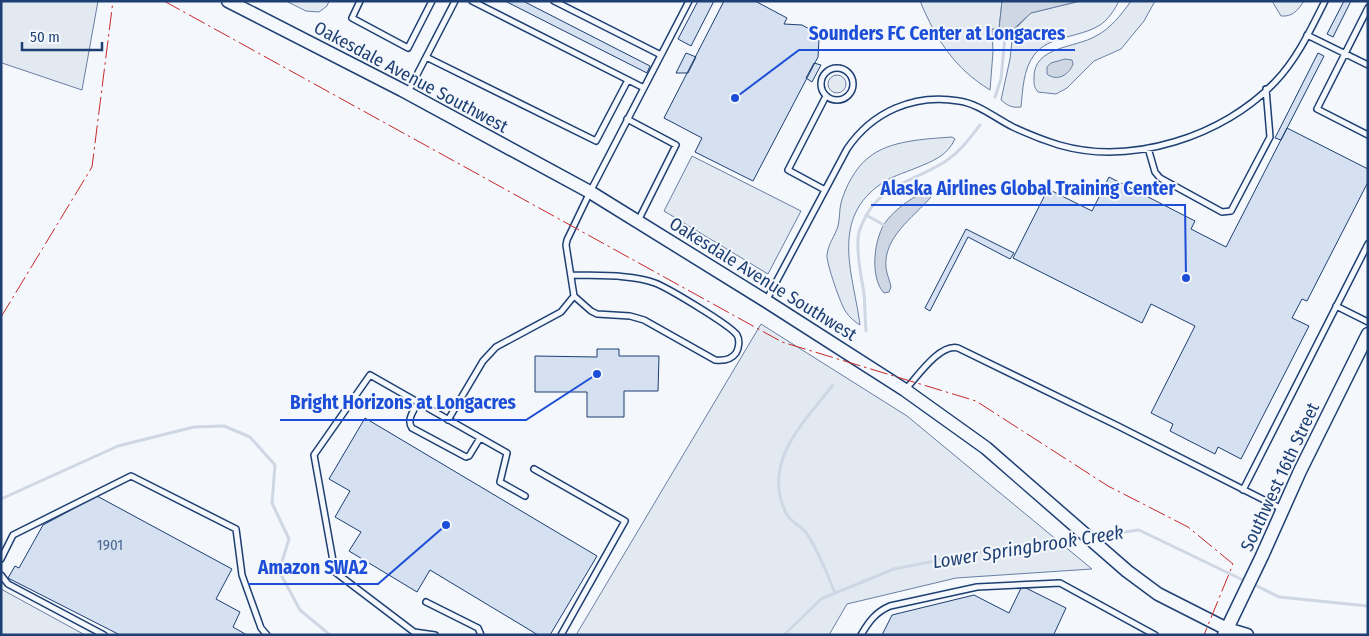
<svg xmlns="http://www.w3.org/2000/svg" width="1369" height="636" font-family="'Fira Sans Condensed',sans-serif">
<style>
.green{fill:#e3e9f0;stroke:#687fa3}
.water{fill:#cfd7e4;stroke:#687fa3}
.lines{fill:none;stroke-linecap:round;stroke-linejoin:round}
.stream{stroke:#cfd7e4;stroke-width:3}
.building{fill:#d5e0f0;stroke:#1d3f73}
.service-casing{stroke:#1d3f73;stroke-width:8}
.tertiary-casing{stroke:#1d3f73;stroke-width:15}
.service{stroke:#f4f7fb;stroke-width:5}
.tertiary{stroke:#f4f7fb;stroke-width:12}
.power{stroke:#c62828;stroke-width:1;stroke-dasharray:18 4 2.5 4;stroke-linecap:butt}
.labels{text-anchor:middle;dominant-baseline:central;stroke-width:4;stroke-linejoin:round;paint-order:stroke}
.number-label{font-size:15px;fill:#4b6792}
.street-label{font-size:18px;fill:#1d3f73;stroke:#f4f7fb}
.water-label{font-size:19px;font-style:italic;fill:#1d3f73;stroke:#f4f7fb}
.leader{fill:none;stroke:#1d4ed8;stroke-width:2}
.callout-dot{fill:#1d4ed8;stroke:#f4f7fb;stroke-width:2}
.callout-label{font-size:19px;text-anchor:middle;font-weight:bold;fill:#1d4ed8;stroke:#f4f7fb;stroke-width:4;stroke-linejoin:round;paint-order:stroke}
</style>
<rect width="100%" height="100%" fill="#f4f7fb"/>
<path class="green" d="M1,1H98L82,90L2,63L1,64Z
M286,1H329L327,6L319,12L306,11Z
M920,1H1002L999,29H992L993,52L990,90C954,68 936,39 920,1Z
M1080,1H1119C1115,9 1108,20 1100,25C1080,38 1049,35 1034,55C1023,70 1023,89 1021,107C1012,108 1008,106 1001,100L1010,59L1013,31L1031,13Z
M1131,1H1155L1144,21L1121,49L1094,61L1067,88L1056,94L1038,92C1034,87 1034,85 1034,78C1033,46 1076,48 1096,36C1111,28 1121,15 1131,1Z
M1272,1H1304C1298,10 1293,17 1281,16Z
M828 84a9 9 0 1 1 18 0a9 9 0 1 1-18 0Z
M952,137L955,139C947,156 933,161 916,168C904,173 889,177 878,186C830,222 854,277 860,325C855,322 849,317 846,312C841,306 826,262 827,255C828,244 835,236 838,226C840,219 839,211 841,203C845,188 855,168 868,158C889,140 926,139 952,137Z
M692,156L801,211L768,274L664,211Z
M761,324L907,416L1092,569L956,578L847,604L829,635H576Z
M1,589L85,635H1Z"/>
<path class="water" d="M1002,1H1080L1031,13L1005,37L999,29Z
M1065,59L1072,60L1073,64C1069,75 1057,82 1047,74V67L1051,63Z
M924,192L929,193L931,197C913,218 883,237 886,268C887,275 890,281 891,287L889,292L884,293C869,277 874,236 887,220C896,209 911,198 924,192Z"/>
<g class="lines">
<path class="stream" d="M995,97L1001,79L1005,37
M866,215L884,225
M866,331C865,318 865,306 864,293C861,276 857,258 858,240C858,234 860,228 863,222C879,184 916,181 946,161C961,151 970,138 980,125
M833,385C804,422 761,462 786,513C790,522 802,526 807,534C819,552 827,573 835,593
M1,499L118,446L194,427L224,426L250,437L275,465L272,503L289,539L279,571L300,610L330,635
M1094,536L1139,530L1245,581
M1251,583L1279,597L1368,606
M784,635L821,599L894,569L991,550L1082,537"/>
</g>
<path class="building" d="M505,1H523L650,66L647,73Z
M698,1H714L691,46L678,39Z
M724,1H755L787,18L784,24L802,25L813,31L819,39L818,57L753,181L695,152L702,138L664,118Z
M1344,1H1351L1333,37L1327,34Z
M686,53L696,57L688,73H676Z
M1318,53L1324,56L1281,140L1275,138Z
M814,63L821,65L812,82L806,78Z
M1287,128L1368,169V182L1307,301L1302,299L1292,318L1309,326L1241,459L1218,447L1215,454L1170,431L1173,424L1151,413L1195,326L1151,304L1142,323L1013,258L1048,189L1092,211L1109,177L1195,221L1191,229L1226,247Z
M966,229L1014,253L1010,259L968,237L930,311L925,308Z
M597,349H619V356H659L658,391H624V417H587V392H535V356L597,357Z
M365,418L597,556L550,635H538L430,570L417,592L349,551L361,532L335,517L350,491L329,479Z
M97,496L232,569L216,599L240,612L233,627L247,635H120L8,578L15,566L19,568L43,525Z
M1022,586L1066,608L1054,634L1055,635H882L892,615L974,595L1009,613Z"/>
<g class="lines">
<defs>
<path id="service" d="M360,1L352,18L408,48L432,1
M472,1L644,88
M554,1L661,55
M1368,8L1317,109L1368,135
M1307,35L1368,65
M426,57L596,141L628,80
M821 84a16 16 0 1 1 32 0a16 16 0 1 1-32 0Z
M408,92L455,1
M627,119L676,145L638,221
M1148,148L1155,172L1160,178L1222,212L1231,211L1270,137L1266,89
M825,190L788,170L826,96
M571,275C597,276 631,274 655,283C668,288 730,325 737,335C740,340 739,348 736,353C731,360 723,361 715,360L644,320L630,316L597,314L591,311L574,296L566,245L567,240L590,192L689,1
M766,301L847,149C872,112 914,93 959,101C979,104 995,118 1013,127C1028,134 1043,140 1059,145C1132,166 1224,136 1275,82C1297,59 1311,29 1325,1
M1336,306L1368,322
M906,389C917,377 940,343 958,348L1118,426L1282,509
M418,403C414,410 406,420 412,428L466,457L469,456L480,438
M448,420L483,361L496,347L561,312L574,296
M534,469L625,521L561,635
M1243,490L1368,244
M1,559L13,535L131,476L236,529L242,575L261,628L267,635
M1,575L8,584L104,635
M426,602L478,628L481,635
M435,635L414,632L335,572L314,455L370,375L507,453L500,482L525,496
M861,635C869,621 876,612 890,606L977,587L1060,583L1155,635"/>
<path id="tertiary" d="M228,1L402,90L590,192L766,301L905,390L986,448L1127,571L1158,594L1227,629L1247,635
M1224,635L1262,556L1300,471L1368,334"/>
</defs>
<use href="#service" class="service-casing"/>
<use href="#tertiary" class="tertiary-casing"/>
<use href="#service" class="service"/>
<use href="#tertiary" class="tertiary"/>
<path class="power" d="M164,1L782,342L976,401L1108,486L1188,527L1233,564L1204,635
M1,317L92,167L113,1"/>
</g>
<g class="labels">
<g class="number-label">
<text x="110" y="545">1901</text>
</g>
<g class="street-label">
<text transform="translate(411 77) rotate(28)">Oakesdale Avenue Southwest</text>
<text transform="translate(763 279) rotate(32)">Oakesdale Avenue Southwest</text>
<text transform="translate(1280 477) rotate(-65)">Southwest 16th Street</text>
</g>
<g class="water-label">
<text transform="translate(1028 547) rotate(-9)">Lower Springbrook Creek</text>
</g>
</g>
<path class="leader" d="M735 98L799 50H1075M1186 278L1185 205H871M597 374L526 420H280M446 525L378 584H248"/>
<g class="callout-dot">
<circle cx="735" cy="98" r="5"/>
<circle cx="1186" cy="278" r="5"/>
<circle cx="597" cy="374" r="5"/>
<circle cx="446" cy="525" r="5"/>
</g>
<g class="callout-label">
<text x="937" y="40">Sounders FC Center at Longacres</text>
<text x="1028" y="195">Alaska Airlines Global Training Center</text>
<text x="403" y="409">Bright Horizons at Longacres</text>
<text x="313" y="574">Amazon SWA2</text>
</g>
<rect width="1369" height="636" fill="none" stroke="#1d3f73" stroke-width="5"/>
<path d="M22 42v8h80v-8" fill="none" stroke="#1d3f73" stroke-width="2.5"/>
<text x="30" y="42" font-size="15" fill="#1d3f73" stroke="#f4f7fb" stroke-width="4" paint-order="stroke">50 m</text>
</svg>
